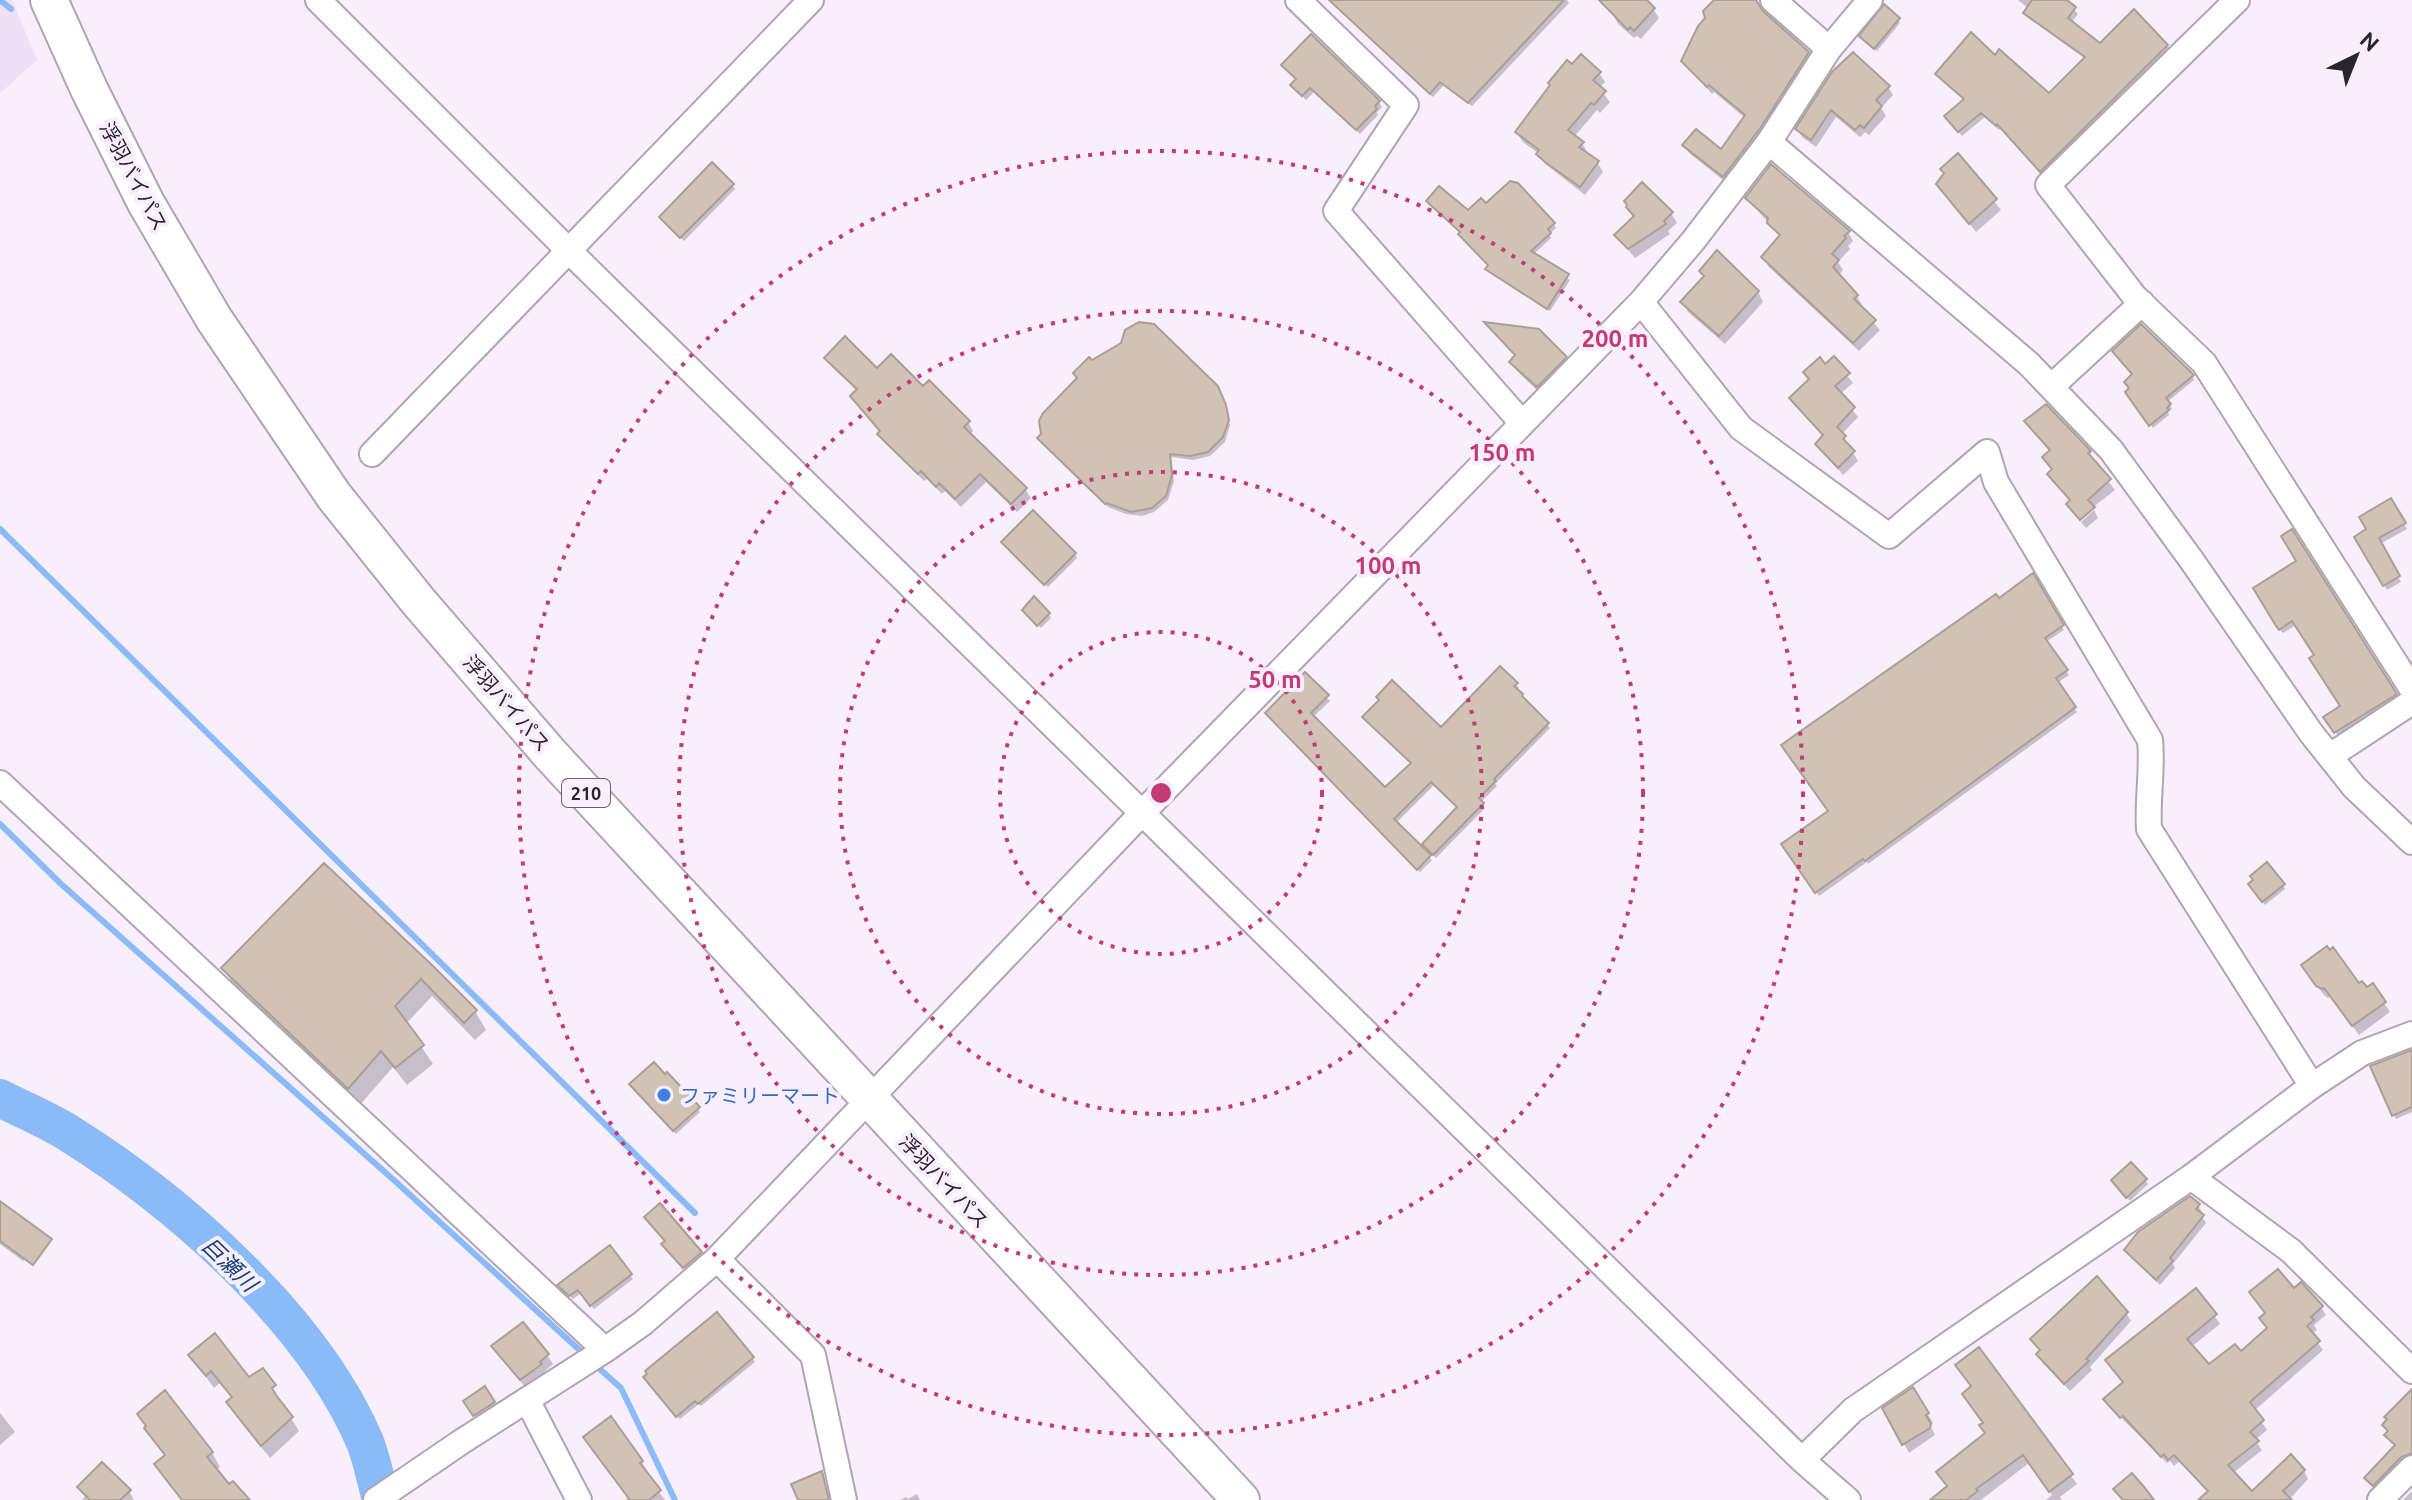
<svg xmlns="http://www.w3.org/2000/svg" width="2412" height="1500" font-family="Ubuntu,'Noto Sans JP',sans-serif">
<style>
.built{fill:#eee0f6}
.shadow{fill:#0003}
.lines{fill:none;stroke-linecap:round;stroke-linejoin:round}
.stream{stroke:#8bbaf9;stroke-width:6}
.river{stroke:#8bbaf9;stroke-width:38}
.building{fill:#d0c3b6;stroke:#ac9f92;stroke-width:2}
.minor-casing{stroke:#afa5b4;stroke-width:28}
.highway-casing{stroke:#afa5b4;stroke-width:40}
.minor{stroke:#fff;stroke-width:24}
.highway{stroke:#fff;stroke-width:36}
.ring{fill:none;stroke:#c33a75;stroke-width:4;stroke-dasharray:4 8}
.shop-dot{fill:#3f7fe0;stroke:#f8eefe;stroke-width:3}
.labels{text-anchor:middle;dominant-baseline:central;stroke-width:8;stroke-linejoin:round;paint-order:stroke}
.shield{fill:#f8eefe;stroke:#66616a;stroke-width:2}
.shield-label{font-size:18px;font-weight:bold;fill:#28252b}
.street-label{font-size:20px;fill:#28252b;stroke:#f8eefe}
.shop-label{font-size:20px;fill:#366cbe;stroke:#f8eefe;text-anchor:start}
.water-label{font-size:22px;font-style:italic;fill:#144179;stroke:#f8eefe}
.centre{fill:#c33a75;stroke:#f8eefe;stroke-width:4}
.ring-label{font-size:24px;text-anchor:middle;font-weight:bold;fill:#c33a75;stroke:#f8eefe;stroke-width:8;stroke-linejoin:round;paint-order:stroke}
</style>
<rect width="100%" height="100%" fill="#f8eefe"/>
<path class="built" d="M0,0H12L37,60L0,93Z"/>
<path class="shadow" d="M1335,0H1567L1569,3L1472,106L1444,85L1433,97L1336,6Z
M1617,0H1644L1653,9L1659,18L1641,39L1637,36L1634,38L1618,24L1613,14Z
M1715,0H1752L1762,13L1808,53L1813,61L1728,184L1689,153L1685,145L1721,152L1745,118L1714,92L1712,94L1683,61L1708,18Z
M2018,0H2067L2078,14L2071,23L2100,45L2167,46L2170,51L2044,176L2001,128L1999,130L1985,117L1962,136L1950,122L1965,100L1938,74L1995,57L2049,96L2086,59L2028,18L2025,13L2028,8Z
M1898,19L1900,23L1877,51L1861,37Z
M1287,70L1379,102L1382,107L1377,112L1378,115L1360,134L1314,92L1306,100L1296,90L1297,81Z
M1599,73L1605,82L1599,88L1610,102L1600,113L1597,110L1574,137L1582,143L1587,152L1586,154L1597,162L1603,172L1585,195L1544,163L1538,153L1523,142L1517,133Z
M1834,73L1888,87L1893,95L1881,108L1886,116L1869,135L1865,132L1860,137L1836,117L1816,147L1802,137L1798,129Z
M1958,156L2001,210L1976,232L1938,184Z
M732,185L735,189L684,241L661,218Z
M1747,198L1848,232L1853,241L1848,246L1850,249L1838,262L1843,270L1838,276L1857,296L1862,305L1860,307L1880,330L1859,351L1769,267L1763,257L1781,238Z
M1428,202L1469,212L1486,206L1554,224L1556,228L1549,234L1551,238L1534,254L1570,280L1550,311L1490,273L1487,269L1489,266L1462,233Z
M1628,208L1671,213L1677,223L1668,231L1670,234L1635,258L1616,235L1634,218Z
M1758,292L1763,302L1725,344L1688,312L1683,302Z
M1488,324L1565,358L1571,367L1543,396L1517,371L1511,362L1516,357Z
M827,358L877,371L923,389L968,422L973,431L970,435L1025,489L1031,498L1017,512L986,482L961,507L945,491L942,494L927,479L924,481L885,443L881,432L853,396L857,391L832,367Z
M1834,359L1853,383L1840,394L1858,417L1842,434L1858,461L1843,475L1817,444L1824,437L1792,398Z
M2192,376L2194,380L2167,402L2172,409L2168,412L2169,415L2153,428L2128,392Z
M1219,392L1227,411L1230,425L1225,442L1210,456L1193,460L1171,457L1174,481L1168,500L1154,512L1142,516L1126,514L1108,507L1042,442Z
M2046,406L2090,452L2094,463L2115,490L2078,519L2068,504L2071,502L2049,474L2053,471L2044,458L2051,452L2027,422Z
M2390,500L2407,529L2380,544L2401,582L2387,590L2356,537L2369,530Z
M2094,510L2098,518L2086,528L2081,522Z
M2292,532L2398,699L2338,736L2326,718L2342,707L2316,656L2296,625L2283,633L2281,631L2256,589L2299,562Z
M1006,546L1075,554L1077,558L1048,587Z
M2032,576L2064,630L2046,642L2069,675L2057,683L2077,712L1868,864L1867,862L1819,896L1784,845L1830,812Z
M1026,614H1049L1051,618L1041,628Z
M1500,669L1516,684L1519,688L1516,690L1523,700L1550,728L1495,784L1497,786L1481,802L1485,808L1436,858L1427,848L1459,808L1434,785L1396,823L1432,860L1420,872L1270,717L1305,675L1330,701L1313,717L1385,790L1413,764L1441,730Z
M324,866L475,1011L486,1030L475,1040L432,996L406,1024L433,1064L407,1085L393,1067L359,1106L234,987L224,968Z
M2283,885L2285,889L2265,905L2253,888Z
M2309,975L2366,990L2373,986L2390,1012L2359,1035L2331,996L2328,998L2324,995Z
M2412,1052V1112L2396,1119L2372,1067Z
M634,1089L698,1108L700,1112L676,1134Z
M2145,1180L2148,1184L2130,1201L2115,1185Z
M0,1204L40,1238L23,1261L0,1244Z
M2198,1205L2202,1212L2200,1214L2206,1223L2173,1264L2175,1268L2160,1285L2126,1251Z
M609,1247L633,1279L594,1309L581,1293L573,1299L562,1289Z
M666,1249L700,1253L703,1257L687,1271Z
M2196,1290L2220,1324L2191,1347L2209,1367L2241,1354L2268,1329L2294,1291L2321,1307L2326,1315L2314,1325L2317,1330L2311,1334L2323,1350L2254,1411L2267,1430L2255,1440L2262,1450L2233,1473L2252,1494L2304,1471L2308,1479L2289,1500H2202L2209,1493L2180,1461L2174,1466L2170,1461L2167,1463L2111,1408L2125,1384Z
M2126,1313L2131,1321L2090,1367L2092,1370L2070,1391L2043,1363L2039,1355L2041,1352L2033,1339Z
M1978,1350L2077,1484L2060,1497L2062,1500H2046L2052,1495L2029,1463L1981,1500H1946L1987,1434L1973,1387Z
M547,1355L553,1364L544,1372L546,1375L526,1388L499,1356Z
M191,1356L249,1380L262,1371L299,1431L270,1458L236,1416L229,1403L233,1399L220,1383L214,1388Z
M752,1358L755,1362L701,1406L699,1404L680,1419L648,1381Z
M484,1389L496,1407L477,1419L466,1402Z
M1913,1389L1933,1423L1930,1425L1935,1435L1909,1453L1885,1409Z
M165,1393L212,1453L220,1467L215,1470L229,1487L246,1500H182L164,1478L156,1464L166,1457Z
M2412,1407V1457L2376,1489L2366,1478L2396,1446L2389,1440L2387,1436L2389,1432L2384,1425Z
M0,1413L15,1432L0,1445Z
M610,1419L642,1462L647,1471L645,1472L665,1500H625L629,1497Z
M80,1487L129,1491L134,1500H82L85,1496Z
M2412,1491V1500H2403Z
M917,1494L920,1500H900L906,1497L908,1499Z"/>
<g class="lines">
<path class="stream" d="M0,0L11,9
M0,529L695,1213
M0,824L60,883L396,1182L586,1356
M594,1364L621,1388L675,1500"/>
<path class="river" d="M0,1098C23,1110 48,1120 70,1134C180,1203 313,1320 365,1442C372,1460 376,1481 381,1500"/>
</g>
<path class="building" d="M1329,0H1564L1468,103L1440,82L1430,94Z
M1599,0H1647L1655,8L1634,31L1630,27L1628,30Z
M1714,0H1756L1763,11L1809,52L1761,127L1723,177L1682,145L1696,129L1721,149L1745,115L1709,85L1707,87L1681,61L1698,26L1705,18L1703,11Z
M2032,0H2067L2076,7L2068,18L2100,43L2134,9L2168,45L2040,172L1997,124L1996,126L1981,113L1958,132L1944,116L1964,99L1935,74L1971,32L1995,55L1999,49L2049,93L2085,57L2023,13Z
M1884,4L1900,18L1874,49L1859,36Z
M1311,34L1380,101L1375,106L1377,109L1356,130L1310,88L1302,96L1290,85L1296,79L1281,65Z
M1853,52L1890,86L1876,100L1882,106L1864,128L1860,125L1855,130L1831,110L1811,140L1795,129L1832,72Z
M1581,54L1601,72L1593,80L1606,91L1594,105L1591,103L1568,130L1584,142L1579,147L1599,161L1580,187L1545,162L1536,154L1539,150L1515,132L1550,85L1548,83L1567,60L1572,64Z
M1958,153L1997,199L1969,224L1936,184L1944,173L1940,169Z
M712,162L734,184L680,238L659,217Z
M1771,164L1850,231L1844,236L1846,238L1832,254L1839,260L1833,267L1858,295L1854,299L1876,320L1853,343L1761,257L1780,235L1767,223L1768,218L1745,198Z
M1510,181L1518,183L1555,223L1548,229L1551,233L1531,251L1569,274L1547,309L1485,269L1488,265L1458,234L1460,232L1426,201L1439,186L1468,210L1481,198L1486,203Z
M1642,182L1673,212L1664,221L1666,224L1628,249L1614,235L1634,216L1626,207L1627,205L1624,201Z
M1717,250L1759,291L1719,336L1680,302L1704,276L1699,271Z
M1139,322L1154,324L1218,386L1226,405L1229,420L1223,437L1208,452L1190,456L1170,454L1172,475L1166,496L1152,508L1131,512L1107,503L1105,504L1037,438L1041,434L1039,421L1043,413L1077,378L1073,373L1089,357L1092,360L1121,343L1125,330Z
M1484,322L1539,329L1567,357L1537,387L1509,362L1515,355Z
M2141,324L2194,375L2166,398L2171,404L2167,408L2169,410L2149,426L2125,392L2129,388L2124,382L2132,374L2112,351Z
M845,336L877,368L891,354L923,386L929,380L970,421L964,427L1027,488L1011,504L980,474L955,499L939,483L936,487L921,471L918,474L877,434L880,431L850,396L857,389L824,358Z
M1834,356L1850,373L1835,386L1855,407L1837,427L1846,436L1843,439L1855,451L1838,468L1815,444L1823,435L1789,398L1809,379L1803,372L1820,357L1825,364Z
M2046,404L2091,451L2088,453L2111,479L2088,500L2095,507L2080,520L2066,504L2070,500L2047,474L2052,469L2042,457L2050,450L2024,421Z
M2391,498L2406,523L2379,538L2400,576L2383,586L2354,537L2366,529L2359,517Z
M1033,510L1076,553L1044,585L1001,542Z
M2292,529L2397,694L2334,733L2323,717L2340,706L2309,658L2314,655L2292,621L2279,630L2276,626L2253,588L2296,561L2281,536Z
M2033,573L2064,625L2045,638L2068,670L2056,678L2076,707L1865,861L1863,859L1815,893L1781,844L1828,811L1781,745L1996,594L1999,598Z
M1034,596L1050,613L1037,626L1022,610Z
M1500,666L1518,683L1514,686L1523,694L1522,696L1549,723L1494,779L1496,781L1479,798L1484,803L1433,855L1422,844L1457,807L1431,782L1394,819L1431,855L1417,870L1265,713L1305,672L1329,695L1311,713L1385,787L1411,763L1362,717L1379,700L1376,697L1392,680L1441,727Z
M2267,862L2285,884L2262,902L2248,884L2253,880L2250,876Z
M324,863L433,966L477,1010L464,1023L421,979L395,1006L424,1045L395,1068L381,1051L348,1089L221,968Z
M2327,946L2330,950L2333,947L2359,983L2362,981L2367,987L2373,983L2386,1002L2352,1026L2324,988L2322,989L2316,986L2301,965Z
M2412,1050V1107L2392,1116L2370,1066Z
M654,1062L665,1074L667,1072L700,1107L673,1131L629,1084Z
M2131,1162L2147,1179L2126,1198L2111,1180Z
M2190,1196L2200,1204L2196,1209L2204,1215L2170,1258L2173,1261L2156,1280L2124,1250L2138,1232Z
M0,1201L52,1239L33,1265L0,1241Z
M660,1203L702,1252L683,1268L661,1244L665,1241L644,1217Z
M610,1245L632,1274L590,1306L578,1290L569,1296L557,1285Z
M2278,1269L2294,1288L2301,1282L2323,1306L2311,1317L2314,1320L2307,1326L2320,1341L2250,1402L2264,1420L2250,1432L2259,1441L2228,1465L2252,1491L2291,1454L2305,1470L2283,1491L2292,1500H2198L2208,1491L2174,1455L2168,1460L2164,1454L2161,1457L2123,1416L2120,1418L2103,1399L2123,1382L2105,1360L2196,1288L2217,1314L2187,1339L2209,1364L2235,1344L2241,1351L2267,1328L2259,1318L2265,1313L2249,1292Z
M2097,1276L2128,1312L2086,1359L2089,1361L2064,1384L2036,1354L2040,1350L2030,1339Z
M717,1312L754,1357L698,1404L695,1401L676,1417L643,1377L647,1374L645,1371Z
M523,1322L549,1354L540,1362L542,1364L520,1380L491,1346Z
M215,1333L249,1377L263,1368L276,1385L272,1388L276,1395L293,1417L261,1446L226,1402L232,1397L211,1371L206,1376L188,1355Z
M1979,1347L2073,1474L2049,1492L2023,1455L1976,1489L1978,1491L1966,1500H1930L1947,1486L1936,1472L1985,1433L1979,1425L1983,1423L1962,1394L1971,1386L1955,1365Z
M485,1386L495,1402L473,1416L463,1401Z
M1913,1387L1929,1413L1926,1415L1931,1424L1930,1428L1902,1445L1882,1408Z
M2412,1389V1453L2401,1457L2373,1486L2364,1478L2395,1445L2384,1435L2388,1431L2382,1425L2387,1419L2384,1417Z
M165,1390L213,1452L207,1457L229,1484L233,1481L250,1500H182L154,1464L165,1455L144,1428L146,1426L137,1414Z
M611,1416L643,1461L640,1463L661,1490L649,1500H630L583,1437Z
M102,1462L131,1490L120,1500H90L77,1487Z
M822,1471L829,1500H798L791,1484Z
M2132,1473L2145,1488L2154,1500H2123L2113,1489Z"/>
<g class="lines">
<defs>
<path id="minor" d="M318,0L569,251L1802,1460L1848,1500
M1298,0L1406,105L1336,211L1522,423
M1773,0L1829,49
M2237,0L2048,185L2135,297L2204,363L2412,689
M1769,142L2029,364L2111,450L2190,558L2311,733L2354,787L2412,842
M1641,302L1741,428L1889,536L1987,452L1996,482L2150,740C2153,770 2147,799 2149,829L2312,1086
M2051,387L2142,303
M372,454L811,0
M2330,756L2412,702
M0,783L605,1350
M2191,1177L2291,1251L2412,1371
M717,1259L813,1355L844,1500
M527,1400L579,1500
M1802,1460L1853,1410L2191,1177L2312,1086L2362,1053L2412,1034
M376,1500L461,1442L605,1350L643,1323L717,1259L1143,812L1641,302L1693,241L1769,142L1829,49L1870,0
M2380,1500L2412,1468"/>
<path id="highway" d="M49,0L89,89L146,203L214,319L334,496L418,601L550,754L1241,1500"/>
</defs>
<use href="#minor" class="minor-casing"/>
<use href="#highway" class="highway-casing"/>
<use href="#minor" class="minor"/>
<use href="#highway" class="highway"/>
</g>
<g class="ring">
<circle cx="1161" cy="793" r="161"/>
<circle cx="1161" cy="793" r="321"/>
<circle cx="1161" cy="793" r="482"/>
<circle cx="1161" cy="793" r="642"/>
</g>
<circle class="shop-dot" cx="664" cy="1095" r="8"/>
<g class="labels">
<rect class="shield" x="562" y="779" width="48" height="28" rx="6"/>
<g class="shield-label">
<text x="586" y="793">210</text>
</g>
<g class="street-label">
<text transform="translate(134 176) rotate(62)">浮羽バイパス</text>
<text transform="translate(507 703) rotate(49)">浮羽バイパス</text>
<text transform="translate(944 1181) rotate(47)">浮羽バイパス</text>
</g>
<g class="shop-label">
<text x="680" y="1095">ファミリーマート</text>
</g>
<g class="water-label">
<text transform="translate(230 1264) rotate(44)">巨瀬川</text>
</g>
</g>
<circle cx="1161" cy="793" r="12" class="centre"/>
<g class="ring-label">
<text x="1615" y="347">200 m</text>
<text x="1502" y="461">150 m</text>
<text x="1388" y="574">100 m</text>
<text x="1275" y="688">50 m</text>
</g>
<g transform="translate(2356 56) rotate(43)" stroke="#f8eefe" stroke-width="6" paint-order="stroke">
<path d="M0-6L14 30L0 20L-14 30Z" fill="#28252b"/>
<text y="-12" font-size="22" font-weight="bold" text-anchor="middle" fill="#28252b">N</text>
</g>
</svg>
